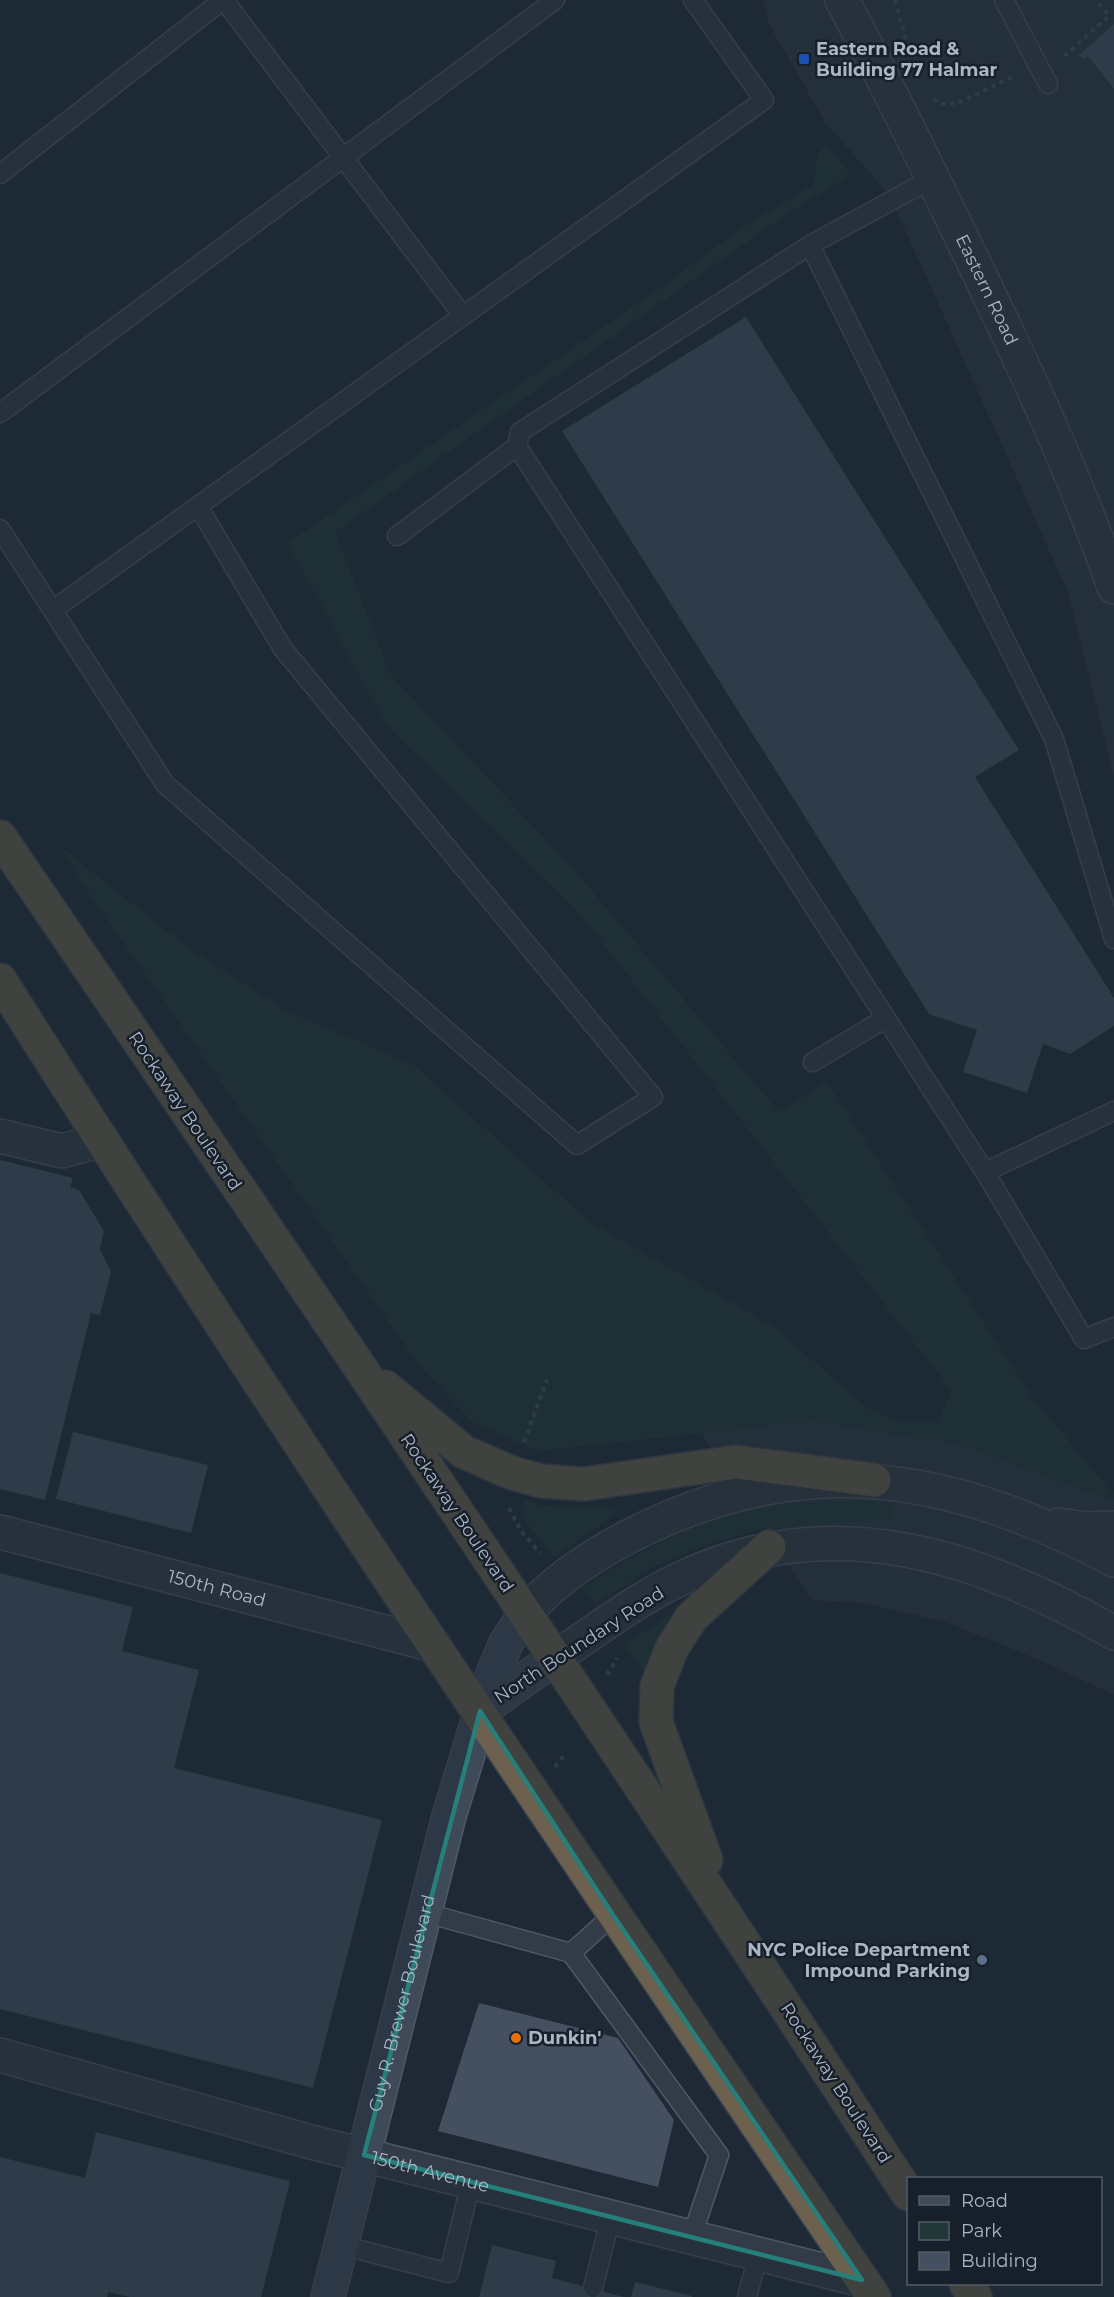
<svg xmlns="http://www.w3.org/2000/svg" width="1114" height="2297" font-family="Montserrat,sans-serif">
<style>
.airport{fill:#2c3643}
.green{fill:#213738}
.building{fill:#445060}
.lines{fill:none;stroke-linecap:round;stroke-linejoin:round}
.lane-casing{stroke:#4f5864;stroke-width:21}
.street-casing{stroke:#4f5864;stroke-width:36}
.secondary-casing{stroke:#4f5864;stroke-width:36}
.highway-casing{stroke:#3c4550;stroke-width:36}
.path{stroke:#3f5456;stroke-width:4;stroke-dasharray:4.5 4.5;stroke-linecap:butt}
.lane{stroke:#323b46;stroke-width:18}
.street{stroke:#323b46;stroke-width:33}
.secondary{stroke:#3f4a59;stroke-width:33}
.highway{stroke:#6c604e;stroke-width:33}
.marked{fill:none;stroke:#267f7b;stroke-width:4.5;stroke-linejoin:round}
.transit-dot{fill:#1a4fb4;stroke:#17202a;stroke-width:2}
.service-dot{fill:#5c6f8a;stroke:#17202a;stroke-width:2}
.food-dot{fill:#e8710a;stroke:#17202a;stroke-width:2}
.labels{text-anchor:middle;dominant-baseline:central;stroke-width:5;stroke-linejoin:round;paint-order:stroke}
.poi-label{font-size:18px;font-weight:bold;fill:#abb5c4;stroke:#17202a;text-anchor:start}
.street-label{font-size:18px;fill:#abb5c4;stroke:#17202a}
</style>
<rect width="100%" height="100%" fill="#1e2935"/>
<path class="airport" d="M763,0H1114V776L1068,592L889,194L825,122L770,26Z
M687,1412L813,1421L960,1444L1114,1501V1695L1042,1661L945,1622L865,1603L813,1600Z"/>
<path class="green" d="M826,143L850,175L781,218L335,532L390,674L574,870L779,1112L827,1082L1032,1397L1114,1495V1501L960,1444L813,1421L538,1451L474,1423L421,1368L86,889L61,847L192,951L289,1012L412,1064L591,1223L773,1326L867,1408L899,1423H937L952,1391L577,910L386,725L288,543L663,286L740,229L813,185L818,155Z
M523,1499L541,1506L616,1508L608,1520L554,1557L524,1519Z
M848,1500L893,1502L891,1519L765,1528L707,1545L655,1566L596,1604L582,1588C635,1554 689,1524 752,1509C783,1502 816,1502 848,1500Z
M683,1607L658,1644L644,1672L624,1644Z"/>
<path class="building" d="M1114,24V89L1088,56L1084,59L1078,56Z
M746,317L1019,750L975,777L1114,998V1026L1070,1054L1043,1044L1027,1093L963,1072L977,1030L929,1014L562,431Z
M0,1160L73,1178L70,1187L79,1190L104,1231L100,1249L111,1272L100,1315L91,1313L45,1500L0,1489Z
M73,1432L208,1465L191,1533L56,1499Z
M0,1573L133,1607L122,1651L199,1670L174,1768L382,1820L313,2088L0,2009Z
M479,2003L618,2038L674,2120L658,2187L438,2131Z
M96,2132L290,2181L261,2297H130L108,2292L107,2297H0V2157L85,2178Z
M492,2245L556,2261L552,2278L624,2297H479Z
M635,2282L692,2296V2297H631Z"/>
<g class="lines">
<defs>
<path id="lane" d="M224,0L463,316
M1004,0L1048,84
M0,174L223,0
M810,245L933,178
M0,413L555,0
M0,529L165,784L577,1145L653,1097L283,649L198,506
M397,536L517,446
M53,610L764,100L693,0
M1114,939L1054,739L810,245L520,432L517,446L985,1172L1114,1111
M813,1062L886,1018
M985,1172L1084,1339L1114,1327
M426,1913L571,1953L719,2155L692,2236
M571,1953L613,1915
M341,2245L449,2273L471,2182
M593,2288L611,2216
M747,2297L759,2252"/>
<g id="street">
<path id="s1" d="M842,0C887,84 929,170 971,257C1023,364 1075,474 1114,587"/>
<path d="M0,1136L62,1151L102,1140"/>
<path d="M1059,1525L1086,1529L1114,1528"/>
<path id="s2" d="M0,1532L434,1645"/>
<path d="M525,1614C557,1576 602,1549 646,1528C814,1448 955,1476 1114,1560"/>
<path d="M555,1658C597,1630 637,1599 682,1578C832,1507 978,1555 1114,1633"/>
<path id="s3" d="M0,2055L311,2142L862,2280"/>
</g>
<g id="secondary">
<path d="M480,1711L555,1658"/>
<path id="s4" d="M328,2297L449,1816L491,1679L506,1643L525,1614"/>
</g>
<path id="highway" d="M0,837C307,1287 612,1738 908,2194
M0,980C281,1425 578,1861 874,2297
M385,1387L464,1452L512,1473L541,1481L584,1484L736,1462L874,1480
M706,1860L656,1722L657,1686L672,1648L692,1617L769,1547
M966,2284L975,2297"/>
</defs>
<use href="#lane" class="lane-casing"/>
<use href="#street" class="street-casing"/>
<use href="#secondary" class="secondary-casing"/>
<use href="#highway" class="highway-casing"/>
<path class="path" d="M895,0L907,44
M1064,56L1109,16L1096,0
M934,99L939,104L958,103L1014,76
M524,1442L547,1380
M509,1508L521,1531L540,1553
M607,1675L617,1658
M555,1767L564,1755"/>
<use href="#lane" class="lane"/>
<use href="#street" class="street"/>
<use href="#secondary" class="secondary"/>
<use href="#highway" class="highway"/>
</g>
<path d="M0 0H1114V2297H0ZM480,1711L613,1915L862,2280L364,2155Z" fill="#1e2935" fill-opacity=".55" fill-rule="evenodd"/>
<path class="marked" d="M480,1711L613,1915L862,2280L364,2155Z"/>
<rect class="transit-dot" x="798" y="53" width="12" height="12" rx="3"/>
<circle class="service-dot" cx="982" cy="1960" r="6"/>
<circle class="food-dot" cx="516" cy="2038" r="6"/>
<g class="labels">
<g class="poi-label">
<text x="816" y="49">Eastern Road &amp;<tspan x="816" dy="21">Building 77 Halmar</tspan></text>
<text x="970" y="1950" text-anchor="end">NYC Police Department<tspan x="970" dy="21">Impound Parking</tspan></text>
<text x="528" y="2038">Dunkin'</text>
</g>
<g class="street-label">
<text stroke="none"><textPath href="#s1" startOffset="324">Eastern Road</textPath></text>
<text transform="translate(185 1111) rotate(56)">Rockaway Boulevard</text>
<text transform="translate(457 1513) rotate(56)">Rockaway Boulevard</text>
<text stroke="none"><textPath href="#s2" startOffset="224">150th Road</textPath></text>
<text transform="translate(579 1645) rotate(-33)">North Boundary Road</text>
<text stroke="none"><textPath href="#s4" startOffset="303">Guy R. Brewer Boulevard</textPath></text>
<text transform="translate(836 2083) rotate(57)">Rockaway Boulevard</text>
<text stroke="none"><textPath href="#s3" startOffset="446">150th Avenue</textPath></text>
</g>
</g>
<rect x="907" y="2177" width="195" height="108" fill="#17202a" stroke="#525c68" stroke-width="1.5"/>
<rect x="919" y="2196" width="30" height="9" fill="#3f4a59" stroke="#525c68" stroke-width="1.5"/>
<text x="961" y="2207" font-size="18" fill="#abb5c4">Road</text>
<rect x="919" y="2222" width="30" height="18" fill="#213738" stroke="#525c68" stroke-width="1.5"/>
<text x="961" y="2237" font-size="18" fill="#abb5c4">Park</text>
<rect x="919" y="2252" width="30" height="18" fill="#445060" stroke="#525c68" stroke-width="1.5"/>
<text x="961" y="2267" font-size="18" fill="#abb5c4">Building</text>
</svg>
